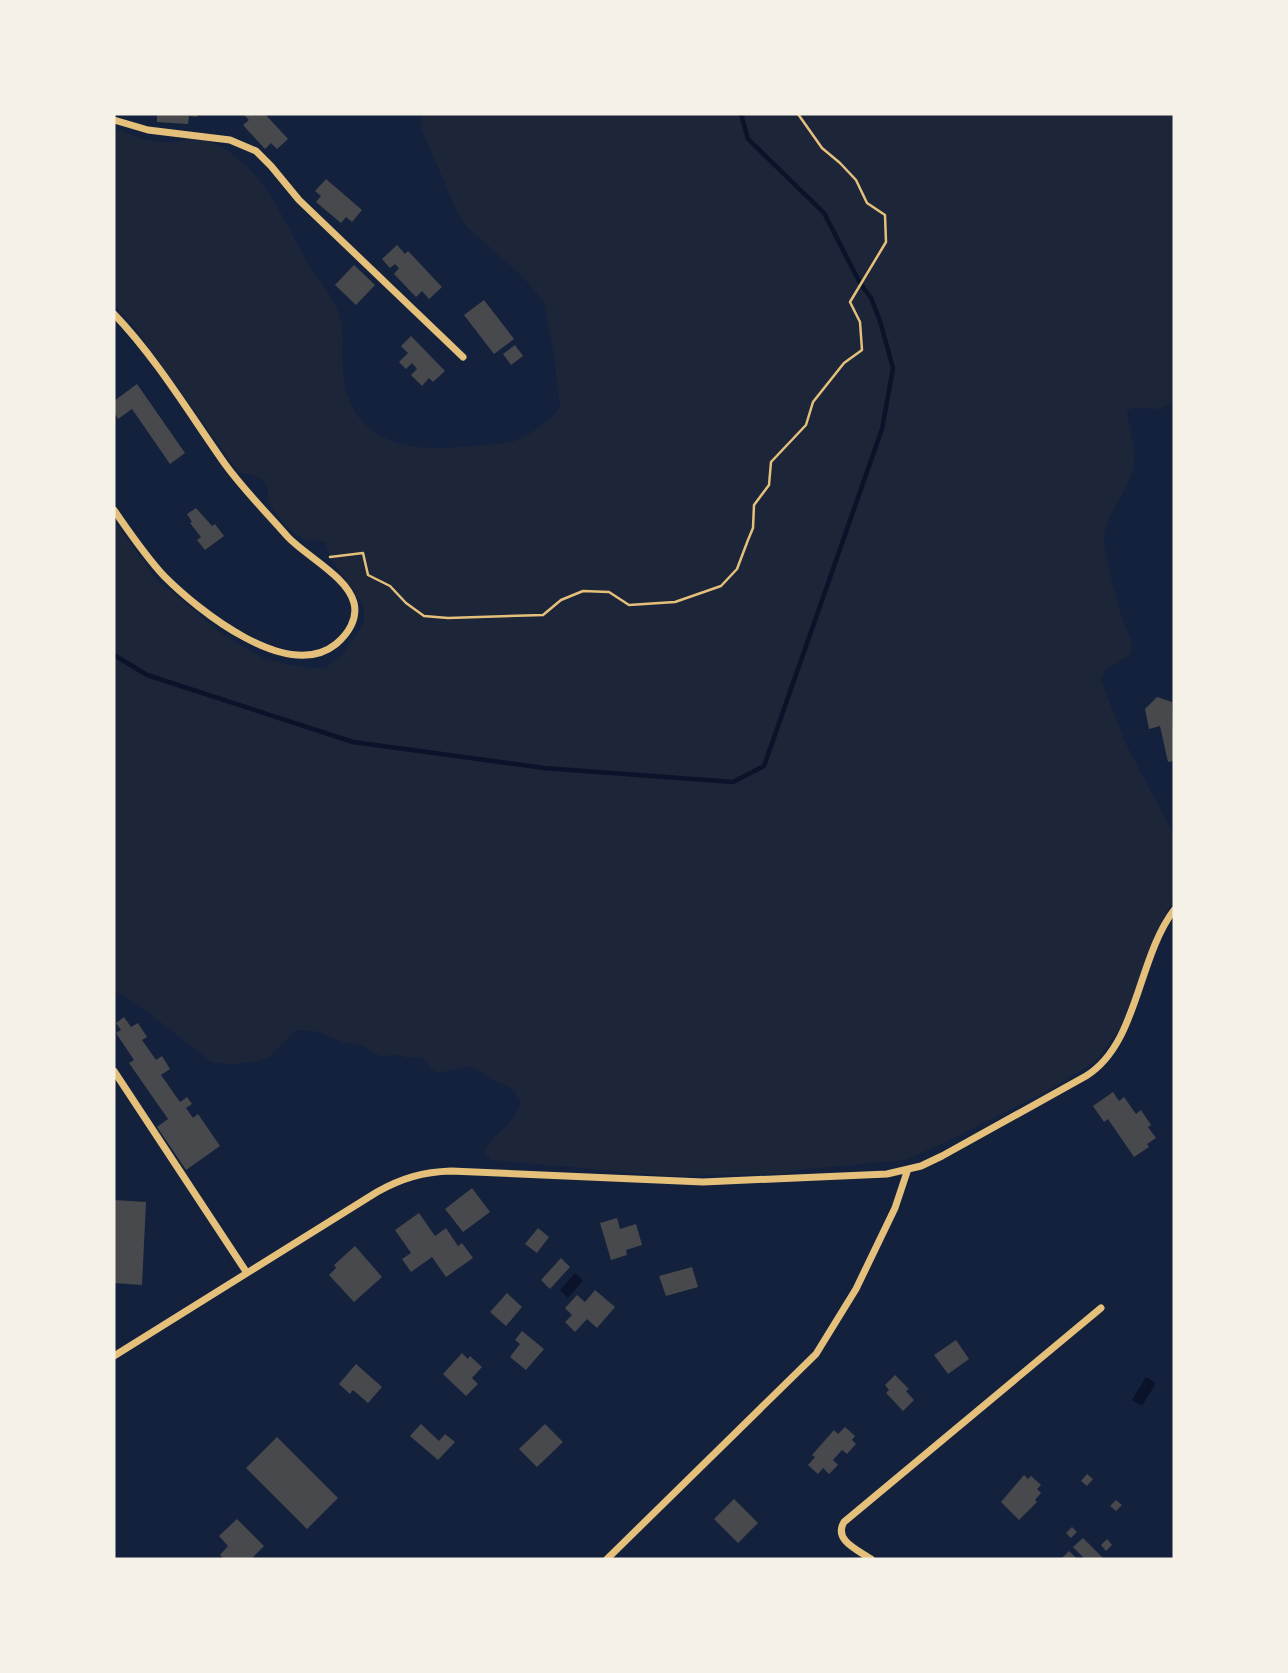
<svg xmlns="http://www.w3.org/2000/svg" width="1288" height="1673" font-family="'DejaVu Sans',sans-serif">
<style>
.green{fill:#1d2539}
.water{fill:#0b132b}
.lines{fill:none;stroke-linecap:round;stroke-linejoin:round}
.stream{stroke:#0b132b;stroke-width:4.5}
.building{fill:#48494c}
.path{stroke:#e5c07b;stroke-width:2.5}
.minor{stroke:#e5c07b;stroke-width:7}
</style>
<rect width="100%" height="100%" fill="#14213d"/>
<path class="green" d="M422,114H1174V399C1157,419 1145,401 1126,411C1130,429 1137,451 1133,469C1127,494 1105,513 1104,539C1104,556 1118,605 1124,623C1128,635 1133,641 1131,654L1105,670L1101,680L1126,744L1174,835V901L1166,912L1120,1029L1095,1062L1043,1093L948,1141L905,1160L797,1170L783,1174L669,1176L491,1160L484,1152C494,1133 516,1122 521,1102C513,1086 505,1086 491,1079C483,1074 478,1067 467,1067C455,1066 447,1073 435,1072L421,1057L408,1058L399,1055L380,1056L363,1046L343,1042L315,1031L296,1030L269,1057L260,1061L233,1064L213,1063L134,1002L114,991V520L155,578L222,634L264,659L310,669L326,667L342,655L364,623V606L331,559L325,542C316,540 306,541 298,536C289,529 274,513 269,503C266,494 269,501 268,492C266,477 252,474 239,473L135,328L114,304V128C130,134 147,142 165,142C174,143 182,140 191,139C214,138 230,151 246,166C270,187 288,227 303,255C313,273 329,290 337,309C346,330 341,350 343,372C348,438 403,453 460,447C476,445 503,445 518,440C533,434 549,419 560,407L554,354L544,302L521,275L467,227L457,212L421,128Z"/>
<path class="water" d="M575,1273L583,1280L568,1298L560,1290Z
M1146,1377L1156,1383L1142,1406L1132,1400Z"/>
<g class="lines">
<path class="stream" d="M114,655L147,675L353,742L544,768L733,782L764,766L882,429L893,368L880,321L871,298L860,283L824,213L748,139L741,114"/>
</g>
<path class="building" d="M157,114H197V117L189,116L188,124L157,122Z
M243,114H265L288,139L277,149L271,143L265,149L243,125L249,120Z
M326,179L362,210L352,222L346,217L341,223L316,202L321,196L315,191Z
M397,245L405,254L408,251L442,287L429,299L422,291L416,297L394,274L399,268L395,264L390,268L382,259Z
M354,265L375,285L356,305L335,285Z
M484,300L514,339L494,354L464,315Z
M411,336L445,371L433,382L429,378L422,386L411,375L417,369L412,363L406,369L399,362L408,353L401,346Z
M515,345L523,356L511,365L503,354Z
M137,384L185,453L170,464L132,409L118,419L114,412V401Z
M196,508L212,526L215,524L224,536L205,550L197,540L201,537L190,523L192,522L187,514Z
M1157,697L1172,702L1174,761L1168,762L1160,726L1149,729L1145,709Z
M124,1017L131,1027L138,1023L147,1037L142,1040L156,1060L162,1056L170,1069L161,1075L180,1102L187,1097L192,1104L186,1108L193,1118L198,1114L220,1146L186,1170L157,1127L168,1119L129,1063L134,1060L116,1033L121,1030L116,1023Z
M1113,1092L1119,1101L1124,1097L1136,1114L1141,1110L1151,1125L1148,1127L1156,1138L1147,1144L1149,1147L1134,1157L1108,1119L1104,1122L1093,1106Z
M472,1188L490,1212L463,1232L445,1209Z
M114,1200L146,1202L142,1285L114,1283Z
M419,1213L435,1236L446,1228L458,1246L462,1243L473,1258L446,1277L432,1257L411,1272L402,1259L411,1253L395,1230Z
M617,1218L620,1229L636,1224L642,1245L626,1250L627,1255L611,1260L600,1223Z
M538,1228L549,1237L537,1253L525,1244Z
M355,1246L382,1277L354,1302L329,1275L336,1268L334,1265Z
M561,1258L570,1267L550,1289L541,1280Z
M692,1267L698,1287L666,1296L659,1276Z
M595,1290L615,1307L597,1328L587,1319L575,1332L565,1322L572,1315L565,1308L577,1295L585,1302Z
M507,1293L522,1307L506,1326L490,1312Z
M522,1331L544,1349L526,1370L510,1357L520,1344L515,1340Z
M956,1340L969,1359L948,1374L934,1355Z
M462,1353L468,1359L470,1356L482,1367L472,1378L478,1384L466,1396L443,1374Z
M356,1364L382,1387L368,1403L353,1390L350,1394L339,1384Z
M895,1375L909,1389L906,1391L914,1400L903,1411L886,1393L889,1390L885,1385Z
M421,1424L439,1441L445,1434L455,1442L438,1460L410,1436Z
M545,1424L563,1442L537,1467L519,1449Z
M845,1427L855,1436L852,1440L856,1444L847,1454L842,1450L833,1460L838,1465L829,1474L823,1468L818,1474L808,1465L815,1457L812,1455L834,1430L838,1434Z
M277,1437L338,1498L307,1529L246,1468Z
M1087,1474L1093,1479L1087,1486L1081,1481Z
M1024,1475L1028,1479L1031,1476L1041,1485L1037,1489L1041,1493L1035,1500L1037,1502L1019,1520L1001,1502Z
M734,1499L758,1523L738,1543L714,1519Z
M1116,1500L1122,1505L1116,1511L1110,1506Z
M237,1519L264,1546L251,1559H224L220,1555L228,1546L219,1536Z
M1072,1527L1077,1532L1071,1538L1066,1533Z
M1083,1538L1104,1559H1085L1073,1547Z
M1107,1539L1112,1545L1106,1551L1101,1545Z
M1069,1551L1077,1559H1061Z"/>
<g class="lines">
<path class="path" d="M330,557L363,553L368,575L390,586L406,603L424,616L448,618L543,615L561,600L583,591L609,592L629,605L675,602L721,586L737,569L748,540L753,528L754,505L769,485L771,462L806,425L813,402L844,363L862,350L860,322L850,302L886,242L885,215L867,203L856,180L840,163L822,148L798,114"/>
<path class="minor" d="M114,120L148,130L230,140L256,151L271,166L299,200L463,357
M114,314C157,359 189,413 225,464C243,489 266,512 287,536C304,555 347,576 354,603C358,619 348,634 336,644C288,683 198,610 165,577C146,557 130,533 114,510
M114,1071L247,1273
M114,1356L377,1192C402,1178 423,1172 451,1171L703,1182L887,1174L921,1166L942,1156L1086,1076C1138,1044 1137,959 1174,910
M607,1559L816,1354L856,1289L895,1208L908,1169
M871,1559C858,1550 833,1540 844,1522L1101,1308"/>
</g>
<rect width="1288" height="1673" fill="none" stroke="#f6f1e7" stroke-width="231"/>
</svg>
